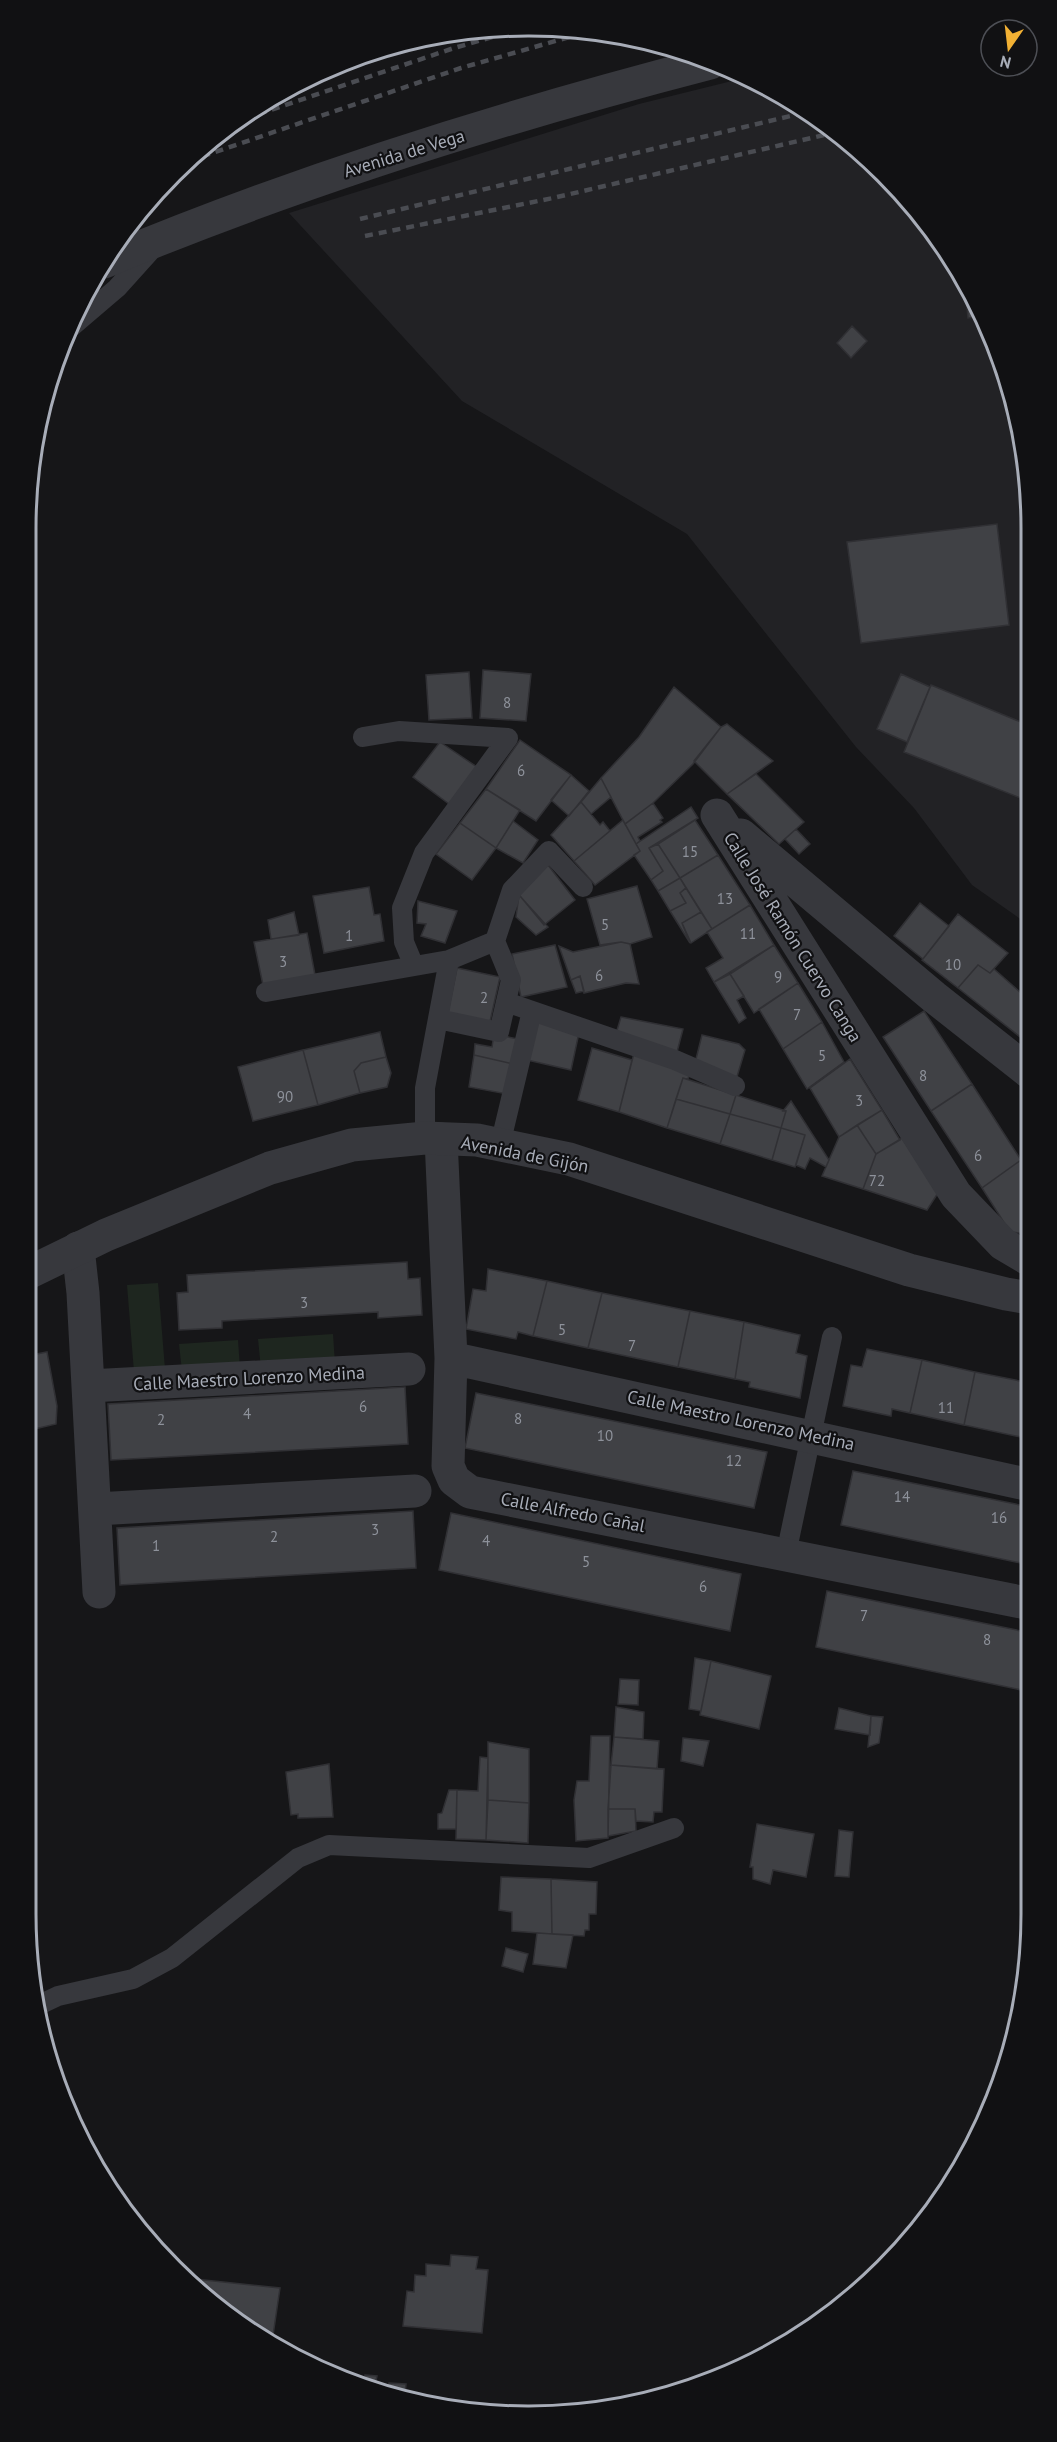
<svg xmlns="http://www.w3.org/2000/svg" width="1057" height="2442" font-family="'PT Sans',sans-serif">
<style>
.built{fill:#222225}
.green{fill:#1e261f}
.building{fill:#404145;stroke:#303034;stroke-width:1.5}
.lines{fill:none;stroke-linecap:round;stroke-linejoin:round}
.service{stroke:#37383d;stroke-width:20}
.minor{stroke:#37383d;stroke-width:33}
.tertiary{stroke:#37383d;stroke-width:33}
.rail{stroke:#4a4c52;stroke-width:4.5;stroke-dasharray:8 6;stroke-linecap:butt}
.labels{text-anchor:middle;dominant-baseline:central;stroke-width:4.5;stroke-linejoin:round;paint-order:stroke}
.number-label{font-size:15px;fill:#8e929b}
.street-label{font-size:18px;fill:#a8adb8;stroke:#111113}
.rim{fill:none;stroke:#a8adb8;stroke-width:3}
</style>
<rect width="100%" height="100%" fill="#161618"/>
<path class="built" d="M740,79L834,129L927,222L993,336L1027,462L1029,925L972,885L914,808L856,747L687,534L462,401L289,213L639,104Z"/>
<path class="green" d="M158,1283L165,1369L134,1372L127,1285Z
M333,1334L335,1364L261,1369L258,1339Z
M238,1340L240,1368L182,1371L179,1344Z"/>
<path class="building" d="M969,294L982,316L968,318L966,295Z
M852,326L867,341L851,358L837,343Z
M997,524L1009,625L861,643L847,542Z
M483,670L531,674L526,721L480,718Z
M469,672L472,718L429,720L426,675Z
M901,674L930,687L907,742L877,729Z
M931,685L1028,725V801L904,752Z
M674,687L721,727L693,764L653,803L625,824L601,778L639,737Z
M727,724L773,761L727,794L694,761L721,727Z
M520,740L571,775L536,821L486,789Z
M440,742L477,767L449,804L413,777Z
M756,774L804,822L779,844L727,794Z
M571,775L589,791L569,816L551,800Z
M601,778L611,797L591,814L581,802Z
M486,789L520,810L496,848L460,823Z
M581,802L600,825L603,822L610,831L574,861L551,835Z
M653,803L663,818L660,820L662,822L638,837L640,841L636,844L625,824Z
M691,807L698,818L649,848L663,871L651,880L634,855L640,851L636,844Z
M623,820L640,851L595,885L574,861Z
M695,820L718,855L680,878L658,844Z
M513,821L538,840L523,863L496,848Z
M460,823L496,848L472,880L436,854Z
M796,829L810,844L799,854L785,839Z
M658,844L680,878L658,891L651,880L663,871L649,848Z
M718,855L750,905L712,929L680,878Z
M548,865L575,900L544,925L516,891Z
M680,878L686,888L680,893L686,903L670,911L658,891Z
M637,886L652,937L630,944L621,942L600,945L587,899Z
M369,887L374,915L380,914L384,941L324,953L313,896Z
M686,888L701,912L682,923L690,943L670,911L686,903L680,893Z
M519,895L548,927L536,935L516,917Z
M418,901L457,911L445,943L421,936L426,924L417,923Z
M920,903L949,926L923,959L894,936Z
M750,905L774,945L714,982L706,968L723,958L707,932Z
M294,912L299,935L271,939L268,920Z
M701,912L712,929L691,943L682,923Z
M958,914L1008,953L990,973L978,965L958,988L922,960Z
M307,933L315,975L263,985L254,942Z
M621,942L630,944L639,984L626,983L584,993L580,976L571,980L559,946L573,952Z
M555,945L567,987L521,997L512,954Z
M774,945L798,983L754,1013L730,974Z
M978,965L990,973L994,969L1029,1000V1035L1024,1040L958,988Z
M457,968L500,977L489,1026L447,1017Z
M730,974L744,996L737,1000L746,1018L739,1023L714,982Z
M580,976L584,991L576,993L571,980Z
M798,983L822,1022L783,1049L759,1009Z
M924,1011L972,1084L931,1111L883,1037Z
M538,1017L580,1028L571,1070L527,1060Z
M621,1017L683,1029L676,1056L615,1037Z
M822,1022L844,1062L807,1089L783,1049Z
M380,1032L386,1057L361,1063L354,1071L360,1093L318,1105L303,1050Z
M494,1034L518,1039L513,1064L474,1055L475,1044L492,1047Z
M702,1035L739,1044L745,1050L736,1080L694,1067Z
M592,1048L632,1060L619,1112L578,1100Z
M303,1050L318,1105L253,1121L238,1067Z
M634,1053L691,1069L688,1079L683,1078L667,1128L619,1112Z
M474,1055L513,1064L507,1094L469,1087Z
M386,1057L391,1073L387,1087L360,1093L354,1071L361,1063Z
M850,1059L882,1110L839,1137L810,1088Z
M683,1078L736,1095L730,1114L676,1099Z
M972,1084L1021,1160L982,1188L931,1111Z
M736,1095L786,1111L781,1128L730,1114Z
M676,1099L730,1114L720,1144L667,1128Z
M791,1101L829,1160L826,1167L810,1158L805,1169L796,1165L805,1135L781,1128L786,1111H783Z
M882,1110L900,1140L876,1154L857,1125Z
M730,1114L781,1128L772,1160L720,1144Z
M857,1125L876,1154L863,1189L822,1176L839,1137Z
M781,1128L805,1135L795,1167L772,1160Z
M902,1138L938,1193L927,1210L863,1189L876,1154Z
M1021,1160L1029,1172V1234L1010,1232L982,1188Z
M407,1262L408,1279L420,1278L422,1315L378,1318V1312L222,1321V1328L179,1330L177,1293L188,1292L187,1275Z
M488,1269L547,1281L533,1336L518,1332L516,1339L466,1329L473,1289L486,1291Z
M547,1281L602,1293L588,1348L533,1336Z
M602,1293L690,1311L678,1367L588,1348Z
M690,1311L744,1322L735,1379L678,1367Z
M744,1322L800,1335L796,1353L807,1356L800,1398L749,1387L750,1382L735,1379Z
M867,1349L922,1360L910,1413L892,1409L891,1416L843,1406L851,1365L862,1367Z
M47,1352L57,1406L56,1424L26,1431V1356Z
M922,1360L975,1372L964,1425L910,1413Z
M975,1372L1030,1383V1439L964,1425Z
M405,1387L408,1444L111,1460L108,1404Z
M476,1393L767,1452L754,1508L465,1448Z
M853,1471L1030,1507V1565L841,1525Z
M413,1511L416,1568L120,1585L117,1528Z
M451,1513L741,1574L730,1631L439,1570Z
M827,1591L1031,1633V1692L816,1647Z
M695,1658L711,1661L701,1711L689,1709Z
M711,1661L771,1676L759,1729L700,1715Z
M620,1679L639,1680L638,1705L618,1704Z
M616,1707L644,1712L643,1739L614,1737Z
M839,1708L871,1716L870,1735L835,1729Z
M871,1716L883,1717L879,1743L868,1747Z
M591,1736H610L608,1838L576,1841L574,1800L577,1781H589Z
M614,1737L659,1741L657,1769L611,1765Z
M683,1738L709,1741L703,1766L681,1761Z
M488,1742L529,1749V1803L488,1800Z
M480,1757L488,1758L486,1840L456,1839L457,1790L478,1791Z
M329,1764L333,1817L298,1818V1814L291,1815L286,1772Z
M611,1765L664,1769L662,1812H654L653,1822L636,1821L635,1809H608Z
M449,1790H457L456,1829H438V1814L442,1813Z
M488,1800L529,1803L528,1843L486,1840Z
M608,1809H635L636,1831L608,1836Z
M757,1824L814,1834L806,1877L773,1870L770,1884L753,1879V1867H750Z
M839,1830L853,1832L849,1877L835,1876Z
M501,1877L551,1879L552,1934L512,1931V1912L499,1910Z
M551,1879L597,1882L596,1914H589V1930H585L584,1936L552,1934Z
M537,1933L573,1935L566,1968L533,1964Z
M506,1948L528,1954L523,1972L502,1966Z
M451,2255L478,2257L476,2269L488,2270L482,2333L403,2326L407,2291L414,2292L415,2275L426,2276V2264L450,2266Z
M195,2279L280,2288L272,2342L267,2341Z
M365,2375L377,2376L375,2386L355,2379L365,2380Z
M389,2383L406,2384L405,2395L388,2391Z
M398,2395L421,2396L420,2403Z"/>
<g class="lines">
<path class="service" d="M69,329L117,288L153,248
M363,737L399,731L508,738L424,853L402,908L404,942L414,966
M495,941L512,890L549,851L583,887
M266,992L449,960L495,941L511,980L499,1032L438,1019
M506,1002L675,1060L735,1086
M425,1138V1088L449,960
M500,1145L532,1011
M786,1554L832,1337
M41,2004L58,1996L133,1979L172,1958L298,1858L329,1845L589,1858L674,1828"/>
<path class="minor" d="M717,815L956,1195L1003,1244L1030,1260
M741,835L934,997L1029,1072
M441,1139L451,1358L448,1466L454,1480L470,1492L1031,1604
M78,1248L83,1293L99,1592
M451,1358L1030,1485
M89,1386L409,1369
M96,1509L415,1491"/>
<path class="tertiary" d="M104,262C300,180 505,116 710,63
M26,1274L106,1235L270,1168L352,1145L425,1138L477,1140L569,1159L909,1270L1006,1294L1030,1298"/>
<path class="rail" d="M232,123L454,48L524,28
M189,161L461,68L594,30
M360,219L803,113
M365,236L553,198L837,132"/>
</g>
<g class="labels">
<g class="number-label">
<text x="507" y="702">8</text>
<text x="521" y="770">6</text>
<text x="690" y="851">15</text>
<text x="725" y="898">13</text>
<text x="605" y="924">5</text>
<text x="748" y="933">11</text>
<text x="349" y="935">1</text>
<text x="283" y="961">3</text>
<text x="953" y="964">10</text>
<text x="599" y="975">6</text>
<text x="778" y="976">9</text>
<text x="484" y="997">2</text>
<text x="797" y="1014">7</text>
<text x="822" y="1055">5</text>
<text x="923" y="1075">8</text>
<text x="285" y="1096">90</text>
<text x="859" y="1100">3</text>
<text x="978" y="1155">6</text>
<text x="877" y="1180">72</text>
<text x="304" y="1302">3</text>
<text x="562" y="1329">5</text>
<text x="632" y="1345">7</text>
<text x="363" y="1406">6</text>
<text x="946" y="1407">11</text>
<text x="247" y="1413">4</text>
<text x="518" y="1418">8</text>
<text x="161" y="1419">2</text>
<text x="605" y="1435">10</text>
<text x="734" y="1460">12</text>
<text x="902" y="1496">14</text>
<text x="999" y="1517">16</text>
<text x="375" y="1529">3</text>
<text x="274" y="1536">2</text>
<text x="486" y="1540">4</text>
<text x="156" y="1545">1</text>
<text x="586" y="1561">5</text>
<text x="703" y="1586">6</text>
<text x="864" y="1615">7</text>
<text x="987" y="1639">8</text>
</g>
<g class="street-label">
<text transform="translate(404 153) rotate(-17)">Avenida de Vega</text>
<text transform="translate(793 937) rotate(58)">Calle José Ramón Cuervo Canga</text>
<text transform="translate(525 1154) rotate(11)">Avenida de Gijón</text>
<text transform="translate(249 1378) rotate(-3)">Calle Maestro Lorenzo Medina</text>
<text transform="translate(741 1420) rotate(12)">Calle Maestro Lorenzo Medina</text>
<text transform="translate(573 1512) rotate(11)">Calle Alfredo Cañal</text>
</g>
</g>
<path d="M0 0H1057V2442H0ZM528 36H529A492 492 0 0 1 1021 528V1914A492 492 0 0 1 529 2406H528A492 492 0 0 1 36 1914V528A492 492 0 0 1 528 36Z" fill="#111113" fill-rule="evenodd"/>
<path class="rim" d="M528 36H529A492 492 0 0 1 1021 528V1914A492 492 0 0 1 529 2406H528A492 492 0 0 1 36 1914V528A492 492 0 0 1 528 36Z"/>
<g transform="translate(1009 48) rotate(194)"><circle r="28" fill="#111113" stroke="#4d4f55" stroke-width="1.5"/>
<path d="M0-4.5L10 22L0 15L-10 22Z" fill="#f2b134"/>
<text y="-9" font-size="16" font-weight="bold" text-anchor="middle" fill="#a8adb8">N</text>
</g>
</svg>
